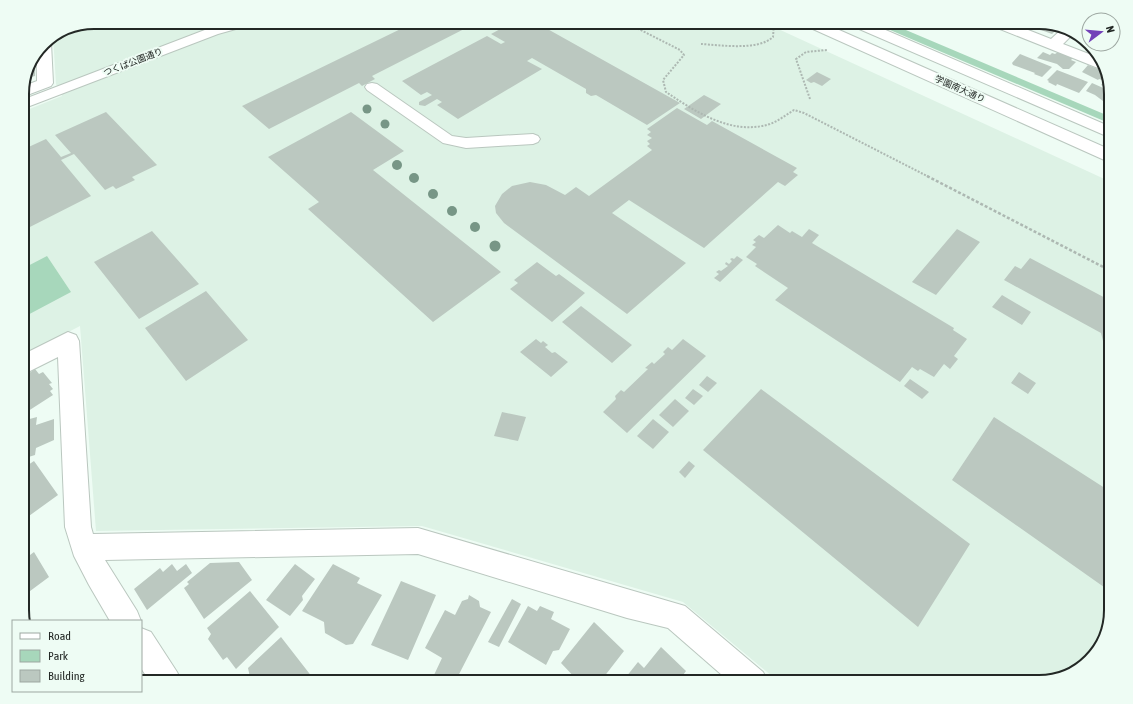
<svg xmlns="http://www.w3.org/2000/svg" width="1133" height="704" font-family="'Asap Condensed','Noto Sans JP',sans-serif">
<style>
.built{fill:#ddf2e5}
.green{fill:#a7d7bb}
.forest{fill:#98d1b0}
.building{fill:#bbc8c0}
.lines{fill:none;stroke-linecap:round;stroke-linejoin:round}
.pedestrian-casing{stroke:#bac7bf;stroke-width:2}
.minor-casing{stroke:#bac7bf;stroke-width:2}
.secondary-casing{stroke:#bac7bf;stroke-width:2}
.path-far1{stroke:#adb8b2;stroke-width:2;stroke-dasharray:2 1.5;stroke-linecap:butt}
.path{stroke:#adb8b2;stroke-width:2.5;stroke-dasharray:3 2;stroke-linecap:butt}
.pedestrian{fill:#fff;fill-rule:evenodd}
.minor{fill:#fff;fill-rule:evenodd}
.secondary{fill:#fff;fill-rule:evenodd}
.tree{fill:#779686}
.labels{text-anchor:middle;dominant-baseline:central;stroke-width:4;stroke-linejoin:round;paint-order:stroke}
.far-street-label{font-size:9px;fill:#232825;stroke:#eefcf4}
.rim{fill:none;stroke:#232825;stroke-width:2}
</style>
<rect width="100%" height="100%" fill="#eefcf4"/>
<path class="built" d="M94,22H763L1111,182V611L1099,650L1075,673L1040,682H779L683,602L422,526L96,531L80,326L22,356V112L62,96L56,84L53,36L66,27Z"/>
<path class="green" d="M878,22H887L1111,117V124L876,24Z
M47,256L71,292L22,318V269Z"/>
<path class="forest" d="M166,22H234L205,30L170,27Z"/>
<path class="building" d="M415,22H463L470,26L372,76L375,79L362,86L359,83L269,129L242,106Z
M513,22H535L680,103L647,125L596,95L591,96L586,93V89L532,58L527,61L542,69L458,119L437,105L442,102L437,99L425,106L419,105V102L432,95L427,92L421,95L402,81L487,36L501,44L505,42L491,34Z
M1033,22H1040L1058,28L1052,34L1030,26L1035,23Z
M1079,34L1090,46L1073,39Z
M1043,52L1050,55L1052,53L1055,54L1058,52L1073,58L1071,60L1076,62L1069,69H1063L1057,64L1037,58Z
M1020,54L1052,67L1042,77L1034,74L1035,73L1013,65L1012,63Z
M35,61V76L31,77V83L24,86Z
M1088,65L1105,72L1102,75L1107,77L1110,88L1101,85L1105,81L1099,79L1098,80L1082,72Z
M1057,70L1088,82L1079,93L1057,84L1056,86L1048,82L1049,81L1047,80Z
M817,72L831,79L822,86L814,82L811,83L806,80Z
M1092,83L1110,91L1111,107L1105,105L1103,101L1095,95L1086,91Z
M704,95L721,104L701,119L684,109Z
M677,108L707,125L712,121L797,168L793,172L798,175L785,186L778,182L704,248L629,200L612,213L686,263L627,314L504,223L496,213L495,206L502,194L512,186L530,182L546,185L565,195L576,187L589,196L652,150L647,146L650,144L647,141L652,138L647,135L651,132L647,129Z
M106,112L157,165L132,177L135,180L116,189L113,186L105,190L74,154L61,160L91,196L22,231V150L46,139L61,157L71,153L55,135Z
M351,112L404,151L373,170L501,272L433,322L308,209L319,202L268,157Z
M778,225L790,233L792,231L802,237L809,229L819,235L812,243L954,328L953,330L967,339L954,356L958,359L950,369L944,364L934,377L920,369L918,371L912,367L900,382L775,300L788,288L755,266L757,264L746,257L756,247L752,245L756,242L753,240L759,235L764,238Z
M957,229L980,242L936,295L912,282Z
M152,231L199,284L139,319L94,262Z
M737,256L743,260L720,282L714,278L719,274L716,272L719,270L721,271L728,266L725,264L726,262L729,264L732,261L730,259L732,258L734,259Z
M1030,258L1111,301V348L1109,351L1104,345L1101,333L1004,280L1015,266L1021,269Z
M537,262L556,276L559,274L585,293L552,322L510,289L518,283L514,280Z
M206,291L248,340L186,381L145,328Z
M1002,295L1031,312L1022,325L992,307Z
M581,306L632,345L612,363L562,322Z
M536,339L541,343L543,341L548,345L545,347L552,353L555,352L568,362L551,377L520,352Z
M683,339L706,356L627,433L603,412L616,399L615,396L621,390L624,392L648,369L645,368L652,362L654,364L665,354L663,352L668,347L672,350Z
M35,369L39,374L43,372L52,383L49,384L53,389L50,391L53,395L22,415V378Z
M1019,372L1036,383L1028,394L1011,383Z
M707,376L717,383L708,392L699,385Z
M910,379L929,392L922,399L904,386Z
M693,389L703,396L694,405L685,398Z
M761,389L970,544L918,627L703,450Z
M675,399L689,411L673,427L659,415Z
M502,412L526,417L518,441L494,436Z
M37,417L36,425L54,419V440L36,448L35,455L22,459V421Z
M994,417L1111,492V592L952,480Z
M653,419L669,432L653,449L637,436Z
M34,461L58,495L22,521V469Z
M689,461L695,466L685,478L679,472Z
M34,552L49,577L22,597V561Z
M239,562L252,580L204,619L184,588L189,584L187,582L210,563Z
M172,564L177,571L186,564L192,573L147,610L134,589L160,568L163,572Z
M295,564L315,579L302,596L303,600L290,616L266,600Z
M333,564L360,578L357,583L382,595L353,644L346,645L325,633L324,622L302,611Z
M401,581L436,595L408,660L371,645Z
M250,591L279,627L236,669L227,657L223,660L208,639L211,634L207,628Z
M469,595L479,601L480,607L491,612L455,682H447L434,675L442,658L425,648L445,610L455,615L462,601L468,599Z
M512,599L521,604L499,647L488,642Z
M528,606L537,611L540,606L554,612L551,619L570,629L559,650L553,651L546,665L508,642Z
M594,622L624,651L600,682H579L561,663Z
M281,637L316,682H251L248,668Z
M661,647L686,671L678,682H622L638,662L644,668Z
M508,674L522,682H504Z"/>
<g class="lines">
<defs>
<path id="pedestrian" d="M232,22H252L250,25L218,34L22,109V100L210,28Z
M372,83L377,84L452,136L466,138L533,134L538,136L540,139L538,142L533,144L466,148L443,143L367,90L365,87L367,84Z"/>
<path id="minor" d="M988,22H1008L1051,39L1062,29L1074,33L1063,44L1102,59L1105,69L1098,68L990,25Z
M48,40L51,43L53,83L51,86L22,97L24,86L37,81C37,66 34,49 48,40Z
M68,332L76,335L79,341L91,527L93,534L418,528L685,606L763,672L768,682H730L668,628L627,618L418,554L105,560L137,611L141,621H110L89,585L74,556L65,527L58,357L22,375V355Z
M141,628L151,632L177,672L182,682H150L141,668Z"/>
<path id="secondary" d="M802,22H821L1111,150V163L804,25Z
M848,22H867L1111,127V138L850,25Z"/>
</defs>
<use href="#pedestrian" class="pedestrian-casing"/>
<use href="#minor" class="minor-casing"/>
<use href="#secondary" class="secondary-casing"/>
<path class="path-far1" d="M625,22L680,50L684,55L663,80L666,92C696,112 732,136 770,124C778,121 786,115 794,110L804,113L929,177
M701,44C720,45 758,51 773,37L774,23
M810,99L796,59L806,52L827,50"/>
<path class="path" d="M927,176L1111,271"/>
<use href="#pedestrian" class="pedestrian"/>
<use href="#minor" class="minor"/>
<use href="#secondary" class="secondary"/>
</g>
<g class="tree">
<circle cx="367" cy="109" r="4.5"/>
<circle cx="385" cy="124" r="4.5"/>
<circle cx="397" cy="165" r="5"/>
<circle cx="414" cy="178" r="5"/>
<circle cx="433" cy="194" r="5"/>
<circle cx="452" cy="211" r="5"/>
<circle cx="475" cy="227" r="5"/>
<circle cx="495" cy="246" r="5.5"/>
</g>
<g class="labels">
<g class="far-street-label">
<text transform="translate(133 62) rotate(-21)">つくば公園通り</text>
<text transform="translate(960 89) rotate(24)">学園南大通り</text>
</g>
</g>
<path d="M0 0H1133V704H0ZM94 29H1039A65 65 0 0 1 1104 94V610A65 65 0 0 1 1039 675H94A65 65 0 0 1 29 610V94A65 65 0 0 1 94 29Z" fill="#eefcf4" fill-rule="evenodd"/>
<path class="rim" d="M94 29H1039A65 65 0 0 1 1104 94V610A65 65 0 0 1 1039 675H94A65 65 0 0 1 29 610V94A65 65 0 0 1 94 29Z"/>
<rect x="12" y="620" width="130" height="72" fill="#eefcf4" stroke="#9da7a1"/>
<rect x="20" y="633" width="20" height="6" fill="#ffffff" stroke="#9da7a1"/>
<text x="48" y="640" font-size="12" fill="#232825">Road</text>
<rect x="20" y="650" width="20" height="12" fill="#a7d7bb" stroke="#9da7a1"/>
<text x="48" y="660" font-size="12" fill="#232825">Park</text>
<rect x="20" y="670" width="20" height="12" fill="#bbc8c0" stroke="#9da7a1"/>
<text x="48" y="680" font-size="12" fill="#232825">Building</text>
<g transform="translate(1101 32) rotate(74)"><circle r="19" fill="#eefcf4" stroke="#9da7a1"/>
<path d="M0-3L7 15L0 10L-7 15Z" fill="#7341b8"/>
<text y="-6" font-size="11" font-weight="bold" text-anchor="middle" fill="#232825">N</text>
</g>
</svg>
